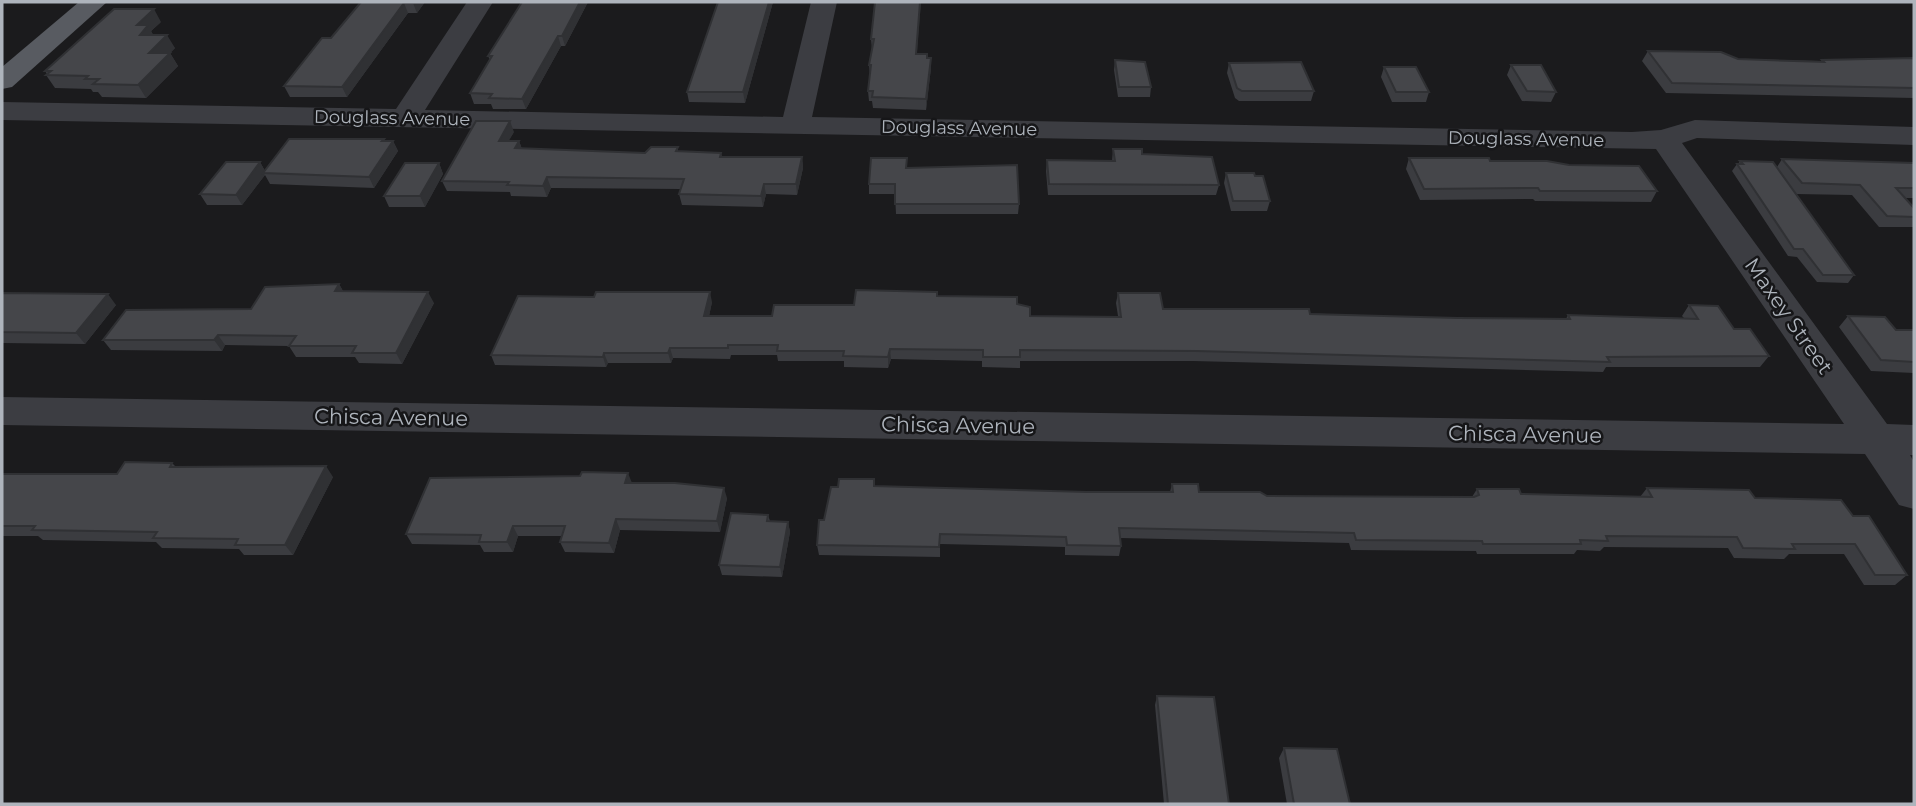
<svg xmlns="http://www.w3.org/2000/svg" width="1916" height="806" font-family="Montserrat,sans-serif">
<style>
.lines{fill:none;stroke-linecap:round;stroke-linejoin:round}
.minor{fill:#3c3d42;fill-rule:evenodd}
.major{fill:#585b61;fill-rule:evenodd}
.wall{fill:#3b3c40}
.shaded-wall{fill:#303134}
.building{fill:#45464a;stroke:#303134;stroke-width:2}
.labels{text-anchor:middle;dominant-baseline:central;stroke-width:5;stroke-linejoin:round;paint-order:stroke}
.far-street-label{font-size:18px;fill:#aeb4bc;stroke:#161618}
.street-label{font-size:21px;fill:#aeb4bc;stroke:#161618}
</style>
<rect width="100%" height="100%" fill="#1b1b1d"/>
<g class="lines">
<path class="minor" d="M467,2H493L425,110L783,117L811,2H837L812,117L1632,132L1661,130L1695,120L1914,127V145L1697,138L1682,143L1887,424L1914,425V455H1910L1914,462V509L1899,505L1865,454L2,425V397L1844,424L1656,149L2,120V102L396,109Z"/>
<path class="major" d="M79,2H107L12,87L2,89V67Z"/>
</g>
<path class="wall" d="M361,2H425L417,13H408L347,97H290L284,86L331,38Z
M588,2L565,46H561L526,109H493L491,104H474L470,93L490,60L488,56Z
M773,2L745,103L689,102L687,92Z
M875,2L917,54L927,58H931V68L926,110L873,108L872,101H869L868,91L870,75L869,65L872,49L871,39Z
M161,22L151,31L153,35L175,48L170,53L178,66L146,98L102,97L98,92H93L91,89L55,88L46,75L47,74L45,71Z
M1648,51L1738,59L1821,61L1822,60L1914,58V98L1666,93L1642,61Z
M1115,60L1151,87L1150,97H1118L1114,70Z
M1229,63L1314,91L1311,101H1239L1235,98L1227,73Z
M1511,65L1556,92L1551,102L1522,101L1507,75Z
M1384,67L1429,92L1426,102H1392L1381,77Z
M514,132L508,141H519L522,149L645,153L678,147V151L721,153L722,157H802L803,168L797,195L766,194L763,207L682,205L679,194L681,189L551,188L547,197L511,196L510,192L447,191L442,181Z
M384,139L385,141H393L398,151L374,188L270,184L265,175L242,205H207L200,194L260,162L265,171Z
M1113,149L1142,154L1219,185L1216,195H1048L1046,171L1047,160L1112,161Z
M1409,158L1490,161L1657,191L1651,202L1535,201L1533,199L1420,200L1406,169Z
M1782,159L1914,163V198H1905L1914,208V226L1913,227H1879L1852,195L1796,194L1854,275L1848,283L1817,282L1797,257L1788,256L1732,171L1737,164H1738L1740,161L1777,167Z
M439,163L443,174L425,207H389L384,196Z
M907,168L1019,204L1018,214H896L895,194H869V184Z
M1226,173L1255,176L1270,201L1267,211H1231L1224,183Z
M339,284L343,291L434,303L402,364L359,363L355,357H296L289,346L225,345L222,351L111,350L103,340L251,309Z
M2,293L116,305L85,344L2,343Z
M1118,293L1163,309L1458,318L1566,319L1568,315L1684,318L1682,316L1689,305L1734,329L1769,356L1760,367H1606L1603,372L1193,361H1020V368L982,367V361L891,359L888,368L844,367V361H778L777,355H731L730,359L673,358L671,363H608L606,367L495,365L491,355L712,302L709,316H772L854,305L937,296L1017,304L1030,316H1118L1116,303Z
M1848,316L1896,330H1914V373L1871,371L1839,327Z
M172,463L176,467L333,477L293,555H244L239,549L162,548L156,542L43,540L38,536H2V474H117Z
M632,483L727,498L720,532L620,530L614,553L565,552L560,542L562,536H518L513,552H484L480,545L412,544L406,534Z
M1172,484L1199,492L1267,496L1472,497L1477,489L1521,494L1640,497L1647,488L1755,498L1853,516L1907,575L1895,585H1864L1844,554H1789L1784,559L1734,558L1728,548L1604,547L1600,551L1577,550L1574,554H1477L1476,551L1351,550L1349,543L1120,538L1121,546L1119,556L1065,555V547L940,544V557L819,555L817,545L824,520L838,487L875,486L1087,492H1170Z
M768,515L770,521L788,522L790,532L782,577L722,575L719,565Z
M1157,696L1229,804H1164L1155,705Z
M1284,748L1350,804H1287L1279,758Z"/>
<path class="shaded-wall" d="M414,2H425L417,13L413,3Z
M580,2H588L565,46L562,36Z
M769,2H773L745,103L743,92Z
M920,2H921L916,64V54Z
M404,3L408,13L347,97L342,87Z
M154,9L161,22L151,31L155,38L148,48L137,25Z
M167,35L175,48L157,65L149,53Z
M558,36L561,46L526,109L522,99Z
M170,53L178,66L146,98L138,85Z
M931,58V68L926,110V99Z
M510,121L514,132L503,151L499,141Z
M384,139L388,148L393,141L398,151L374,188L369,177Z
M519,141L523,152L515,148Z
M802,157L803,168L797,195L796,184Z
M260,162L266,173H263L265,175L242,205L236,195Z
M439,163L443,174L425,207L420,196Z
M547,177L551,188L547,197L543,186Z
M764,184L766,194L763,207L761,196Z
M339,284L345,295L335,291Z
M428,292L434,303L402,364L396,353Z
M710,292L712,302L707,326L704,316Z
M108,294L116,305L85,344L76,333Z
M218,335L225,345L222,351L214,340Z
M670,348L673,358L671,363L668,353Z
M890,349L891,359L888,368V357Z
M604,353L608,363L606,367L603,357Z
M326,466L333,477L293,555L285,545Z
M628,473L632,483H625Z
M724,488L727,498L720,532L717,521Z
M616,519L620,530L614,553L609,543Z
M788,522L790,532L782,577L780,567Z
M513,526L518,536L513,552L507,542Z"/>
<path class="building" d="M361,2H414L413,3H404L342,87L284,86L322,38H331Z
M522,2H580L562,36H558L522,99L489,98L492,94L470,93L492,56H488Z
M718,2H769L743,92H687Z
M875,2H920L916,54H927V58H931L926,99L872,97L873,91H868L871,65H869L874,39H871Z
M114,9H154L137,25H148L140,35H167L149,53H170L138,85L93,84L99,79H85L88,76L46,75L51,71H45Z
M1648,51L1721,52L1738,59L1824,62L1822,60L1914,58V88L1672,83Z
M1115,60L1145,62L1151,87H1119Z
M1301,62L1314,91H1242L1237,88L1229,63Z
M1511,65H1541L1556,92L1527,91Z
M1384,67H1416L1429,92H1396Z
M476,121H510L499,141H519L515,148L645,153L651,147H678L676,151L721,153L720,157H802L796,184H764L761,196L679,194L684,179L547,177L543,186L507,185L509,182L442,181Z
M289,139H384L382,141H393L369,177L263,173Z
M1113,149H1142V154L1212,157L1219,185L1049,184L1047,160L1115,161Z
M871,158H907L906,168L1017,165L1019,204H895V184H869Z
M1409,158H1489L1490,161H1547L1569,165L1639,166L1657,191H1540L1538,188L1424,189Z
M1782,159L1914,163V188H1896L1914,208V217L1887,216L1860,185L1802,183Z
M1740,161L1773,162L1854,275H1823L1803,249H1794L1737,164H1743Z
M226,162H260L236,195L200,194Z
M405,163H439L420,196H384Z
M1226,173H1254L1255,176H1263L1270,201H1233Z
M339,284L335,291L428,292L396,353H352L356,346H289L296,336L218,335L214,340H103L126,310L251,309L265,287Z
M856,290L937,292V296L1017,297V304L1030,307V316L1121,317L1118,293H1160L1163,309H1309L1310,314L1458,318L1570,319L1568,315L1698,319L1689,305L1718,306L1734,329H1750L1769,356L1607,357L1610,362L1196,351L1020,350V357H983V350L890,349L888,357L843,356L844,351H777L778,345H728V348H670L668,353H604L603,357L491,355L518,296L594,297L596,292H710L704,316H772L774,305H854Z
M2,293L108,294L76,333L2,332Z
M1848,316L1885,317L1896,330H1914V362L1881,360Z
M125,462L172,463L170,467L326,466L285,545H235L238,539L153,538L157,532L32,530L35,526H2V474H117Z
M582,472L628,473L625,483H675L724,488L717,521L616,519L609,543L560,542L565,526H513L507,542H479L481,535L406,534L430,478L580,476Z
M839,479H874V486L1087,492H1173L1172,484H1198L1199,492H1260L1267,496L1474,497L1479,495L1477,489H1519L1521,494L1652,497L1647,488L1749,490L1755,498L1841,500L1853,516H1869L1907,575H1875L1855,544H1792L1795,549L1743,548L1737,537L1606,536L1608,541L1580,540L1581,544H1483L1482,541L1356,540L1354,533L1119,528L1121,546L1067,545L1066,537L940,534L939,547L817,545L819,520H824L831,487H838Z
M731,513L768,515L767,521L788,522L780,567L719,565Z
M1157,696L1214,697L1229,804H1168Z
M1284,748L1337,749L1350,804H1294Z"/>
<g class="labels">
<g class="far-street-label">
<text transform="translate(392 118) rotate(1)">Douglass Avenue</text>
<text transform="translate(959 128) rotate(1)">Douglass Avenue</text>
<text transform="translate(1526 139) rotate(1)">Douglass Avenue</text>
</g>
<g class="street-label">
<text transform="translate(1789 316) rotate(55)">Maxey Street</text>
<text transform="translate(391 417) rotate(1)">Chisca Avenue</text>
<text transform="translate(958 425) rotate(1)">Chisca Avenue</text>
<text transform="translate(1525 434) rotate(1)">Chisca Avenue</text>
</g>
</g>
<rect width="1916" height="806" fill="none" stroke="#aeb4bc" stroke-width="7"/>
</svg>
